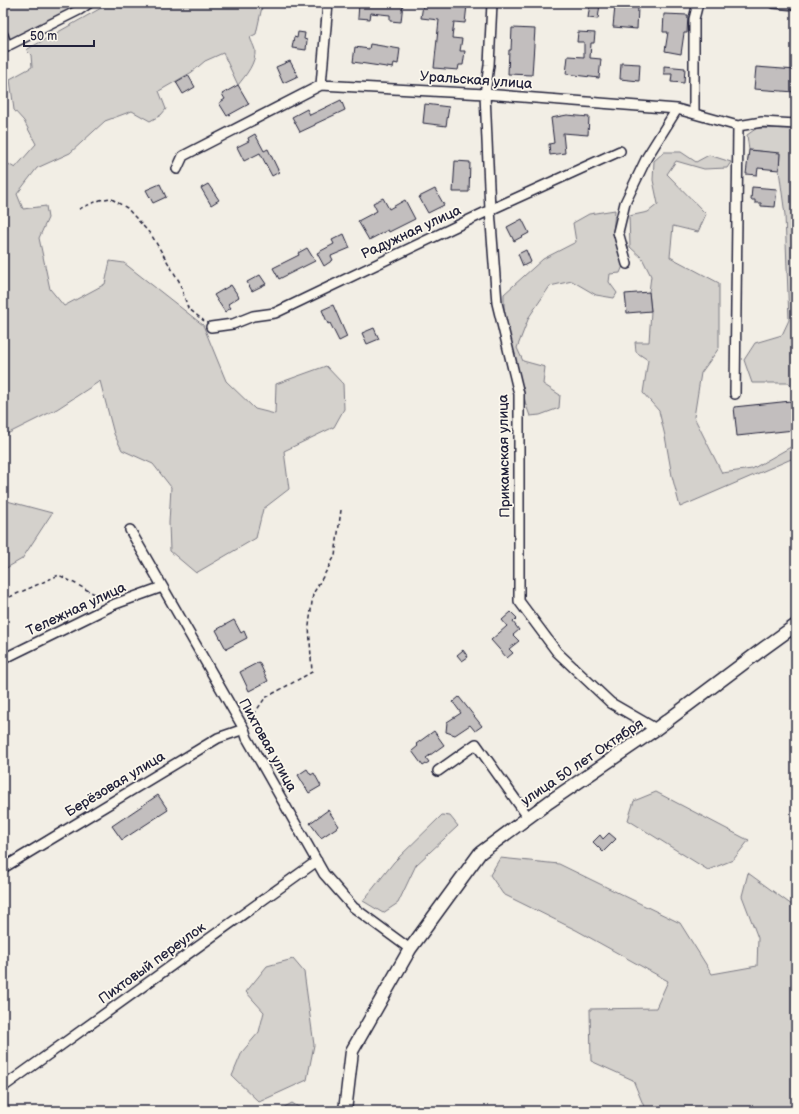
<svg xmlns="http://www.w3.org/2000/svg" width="799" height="1114" font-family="'Balsamiq Sans',sans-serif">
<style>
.green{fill:#d4d1cc;stroke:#7b7a84}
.building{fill:#c2bebe;stroke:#22223b}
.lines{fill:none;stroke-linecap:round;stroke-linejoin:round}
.minor-casing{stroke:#22223b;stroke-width:12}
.major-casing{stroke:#22223b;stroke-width:15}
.path{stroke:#22223b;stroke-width:1.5;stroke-dasharray:4 3;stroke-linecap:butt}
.minor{stroke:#fbf7ec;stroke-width:9}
.major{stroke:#fbf7ec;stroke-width:12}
.labels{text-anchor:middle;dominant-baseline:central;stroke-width:3.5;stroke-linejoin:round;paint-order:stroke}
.street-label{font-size:14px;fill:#22223b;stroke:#fbf7ec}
</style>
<rect width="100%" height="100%" fill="#f2eee5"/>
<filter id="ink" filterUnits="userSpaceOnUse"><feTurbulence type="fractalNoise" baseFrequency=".025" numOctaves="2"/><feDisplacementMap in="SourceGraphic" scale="8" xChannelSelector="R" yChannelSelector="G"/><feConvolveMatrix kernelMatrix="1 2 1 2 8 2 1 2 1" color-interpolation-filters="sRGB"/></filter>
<g filter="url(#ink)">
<path class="green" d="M3,3H80L57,18L8,41L3,24Z
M110,3H116L121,8L134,6L137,3H260L262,7L256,34L250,37C251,41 254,46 255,50C256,63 246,75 238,85L223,53L205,61L192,72L159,91L166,109L161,115L150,121L132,111L105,121L70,153L37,168L17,194L23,209L46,206L48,218L39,238L50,289L64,306L105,284L110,261L124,263L203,325L226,381L255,409L275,414L276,384L326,366L343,384L344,409L334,427L284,451L289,489L263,509L256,538L196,573L170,551L169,523L171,487L153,464L122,450L114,434L100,381L57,409L3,436V239L7,229L3,206V161L15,168L36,144L24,121L14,110L10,79L32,67L31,55L26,50Z
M757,128L796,129V398L789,383H752L744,360L755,343L782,335L789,320L785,215L779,170L780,154L749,150L747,135Z
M664,152H681L696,162L709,155L731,162L727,168L704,169L676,161L667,174L706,214L698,232L673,226L670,257L719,283V348L701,373L694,417L722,473L752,469L796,444V457L680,507L672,476L665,436L659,411L643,393L648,360L636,352L635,342H649L651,311L649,292L651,276L642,258L630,247L629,216L648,212L658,204L653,180L654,161Z
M615,210L613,234L623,266L620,273L610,274L609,282L617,293L614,298L596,295L572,281L550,286L529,317L517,348L523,361L545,367L543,384L560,395L559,408L540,415L530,416L526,405L504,315V294L543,259L576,242L573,223L589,214Z
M7,501L52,513L22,559L3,570V503Z
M656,792L744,838L749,840L733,860L708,870L628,820L634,801Z
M442,815L450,816L458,826L416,865L398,903L383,913L363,901L394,862Z
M500,858L559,864L680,923L712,974L757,966L758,938L742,896L748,873L796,908V1111H641L645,1109L633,1080L591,1061L590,1009L656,1008L668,981L576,930L503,894L490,875Z
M293,959L304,972L314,1045L307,1080L259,1102L232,1076L242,1052L259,1032L264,1012L246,992L267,966Z
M292,1103L305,1111H277Z"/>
<path class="building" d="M359,3H403L401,22L390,21V15L371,13L370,19L358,18Z
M429,3H446L467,5L465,23L454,22L452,38L462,39L460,51H465L463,65H459L458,70L434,68L439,20L421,18L423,5H428Z
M590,3L600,4L598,19L588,18Z
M615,6L638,7L637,29L613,27Z
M664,14L688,15L687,33H684L681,54L665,51L668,32H663Z
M512,28L535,29L532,75L508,74L509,50H511Z
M298,32L305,33L304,39L307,40L306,50L292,48L294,37L297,38Z
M578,32L595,33L594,43H591L590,58L601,59L599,78L566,74L568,56L584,57V42H577Z
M370,44L400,49L398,64L394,63L393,68L353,62L355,47L369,49Z
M290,61L298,76L283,83L276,67Z
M621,63L640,64L639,81L620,79Z
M664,66L685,68L684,83L671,82L672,74H664Z
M756,67L796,70L795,92L754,89Z
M188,75L195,87L183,94L176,82Z
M238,85L249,104L227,116L219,103L225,99L222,94Z
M341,100L345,110L315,124V125L300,132L292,117L307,109L310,115Z
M425,104L449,107L446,126L423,123Z
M567,115L589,117L588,135L563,133L565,153L550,155L549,144L554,143L551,118Z
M255,134L264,151L268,149L279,172L272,176L260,153L244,161L237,147L249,141L248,138Z
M749,150L780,153L779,170L758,168L757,175L746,174Z
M455,161L470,162L469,192H453Z
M160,184L166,197L153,203L146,190Z
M208,184L219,200L211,205L201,188Z
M752,187L777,189L775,207L761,206V203H755V200H751Z
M435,189L444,205L428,213L419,197Z
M383,198L389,209L405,200L415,219L389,232L388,230L369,240L358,221L377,211L373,203Z
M522,219L529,233L514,241L507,227Z
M344,234L350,248L331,256L333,260L324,266L317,253L334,244L332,240Z
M307,248L315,261L279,279L273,268L299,255L298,253Z
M526,250L531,262L523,266L518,254Z
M260,275L266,284L252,291L247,282Z
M231,285L239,297L228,304L231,308L225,312L214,295Z
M649,292L651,311L627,313L625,294Z
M333,305L347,337L339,341L330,323L328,324L322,310Z
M374,328L379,339L367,344L362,333Z
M791,401L794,430L737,436L734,407Z
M511,612L517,618L513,622L519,630L513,635L519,641L509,649L513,653L507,658L491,640L507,626L502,620Z
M234,620L241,633L244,631L247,638L226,649L216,630Z
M463,650L468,657L462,661L457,655Z
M259,662L268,681L249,691L240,672Z
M459,697L482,726L475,731L470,725L455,735L446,732L447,722L461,713L453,702Z
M434,731L444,745L426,758L429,762L423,766L412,751L418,746L416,744Z
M307,769L311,775L314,773L321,786L309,793L298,775Z
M158,795L168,810L122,840L112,826Z
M328,810L339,826L321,838L310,823Z
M609,833L616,839L603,852L593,842L600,835L603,839Z"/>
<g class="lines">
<defs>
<path id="minor" d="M492,3L489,65L485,94L490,210L497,303L519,394V601L557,652L611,703L656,729
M773,3L796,5
M3,35L7,47
M3,48L79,10L89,3
M321,85L328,3
M694,113V19L698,3
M177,169L183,156L321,85L485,94L677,109L738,126L762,122L796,124
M627,264L618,232L625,203L647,157L677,109
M211,327L233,324L253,316L275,313L490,210L620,151
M735,394L738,126
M130,530L244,729L247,738L324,874L353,907L410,949
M3,659L115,604L162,587
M438,771L476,744L528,817
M3,868L218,738L244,729
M3,1087L317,861"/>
<path id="major" d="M345,1111L352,1051L410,949L480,853L549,802L656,729L760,651L796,625"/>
</defs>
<use href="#minor" class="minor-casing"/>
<use href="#major" class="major-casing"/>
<path class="path" d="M79,209L100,200L110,198L127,208L152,236L179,281L188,308L204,321
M3,600L59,575L104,599
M250,720L265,698L312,672L309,626L313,594L335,556L341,510"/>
<use href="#minor" class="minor"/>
<use href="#major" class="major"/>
</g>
</g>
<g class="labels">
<g class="street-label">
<text transform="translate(476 80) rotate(4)">Уральская улица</text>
<text transform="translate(411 232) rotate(-25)">Радужная улица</text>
<text transform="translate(504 456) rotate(-91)">Прикамская улица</text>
<text transform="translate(76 609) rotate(-25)">Тележная улица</text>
<text transform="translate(268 745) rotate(61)">Пихтовая улица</text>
<text transform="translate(582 762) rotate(-34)">улица 50 лет Октября</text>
<text transform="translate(115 784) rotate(-31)">Берёзовая улица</text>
<text transform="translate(152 963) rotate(-36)">Пихтовый переулок</text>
</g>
</g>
<rect width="799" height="1114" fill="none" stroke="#fbf7ec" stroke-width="16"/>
<rect x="8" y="8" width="783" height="1098" fill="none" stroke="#22223b" stroke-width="1.5" filter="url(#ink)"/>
<path d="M24 40v6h70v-6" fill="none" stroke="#22223b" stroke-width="2"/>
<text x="30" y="40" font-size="12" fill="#22223b" stroke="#fbf7ec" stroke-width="3" paint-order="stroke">50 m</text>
</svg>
